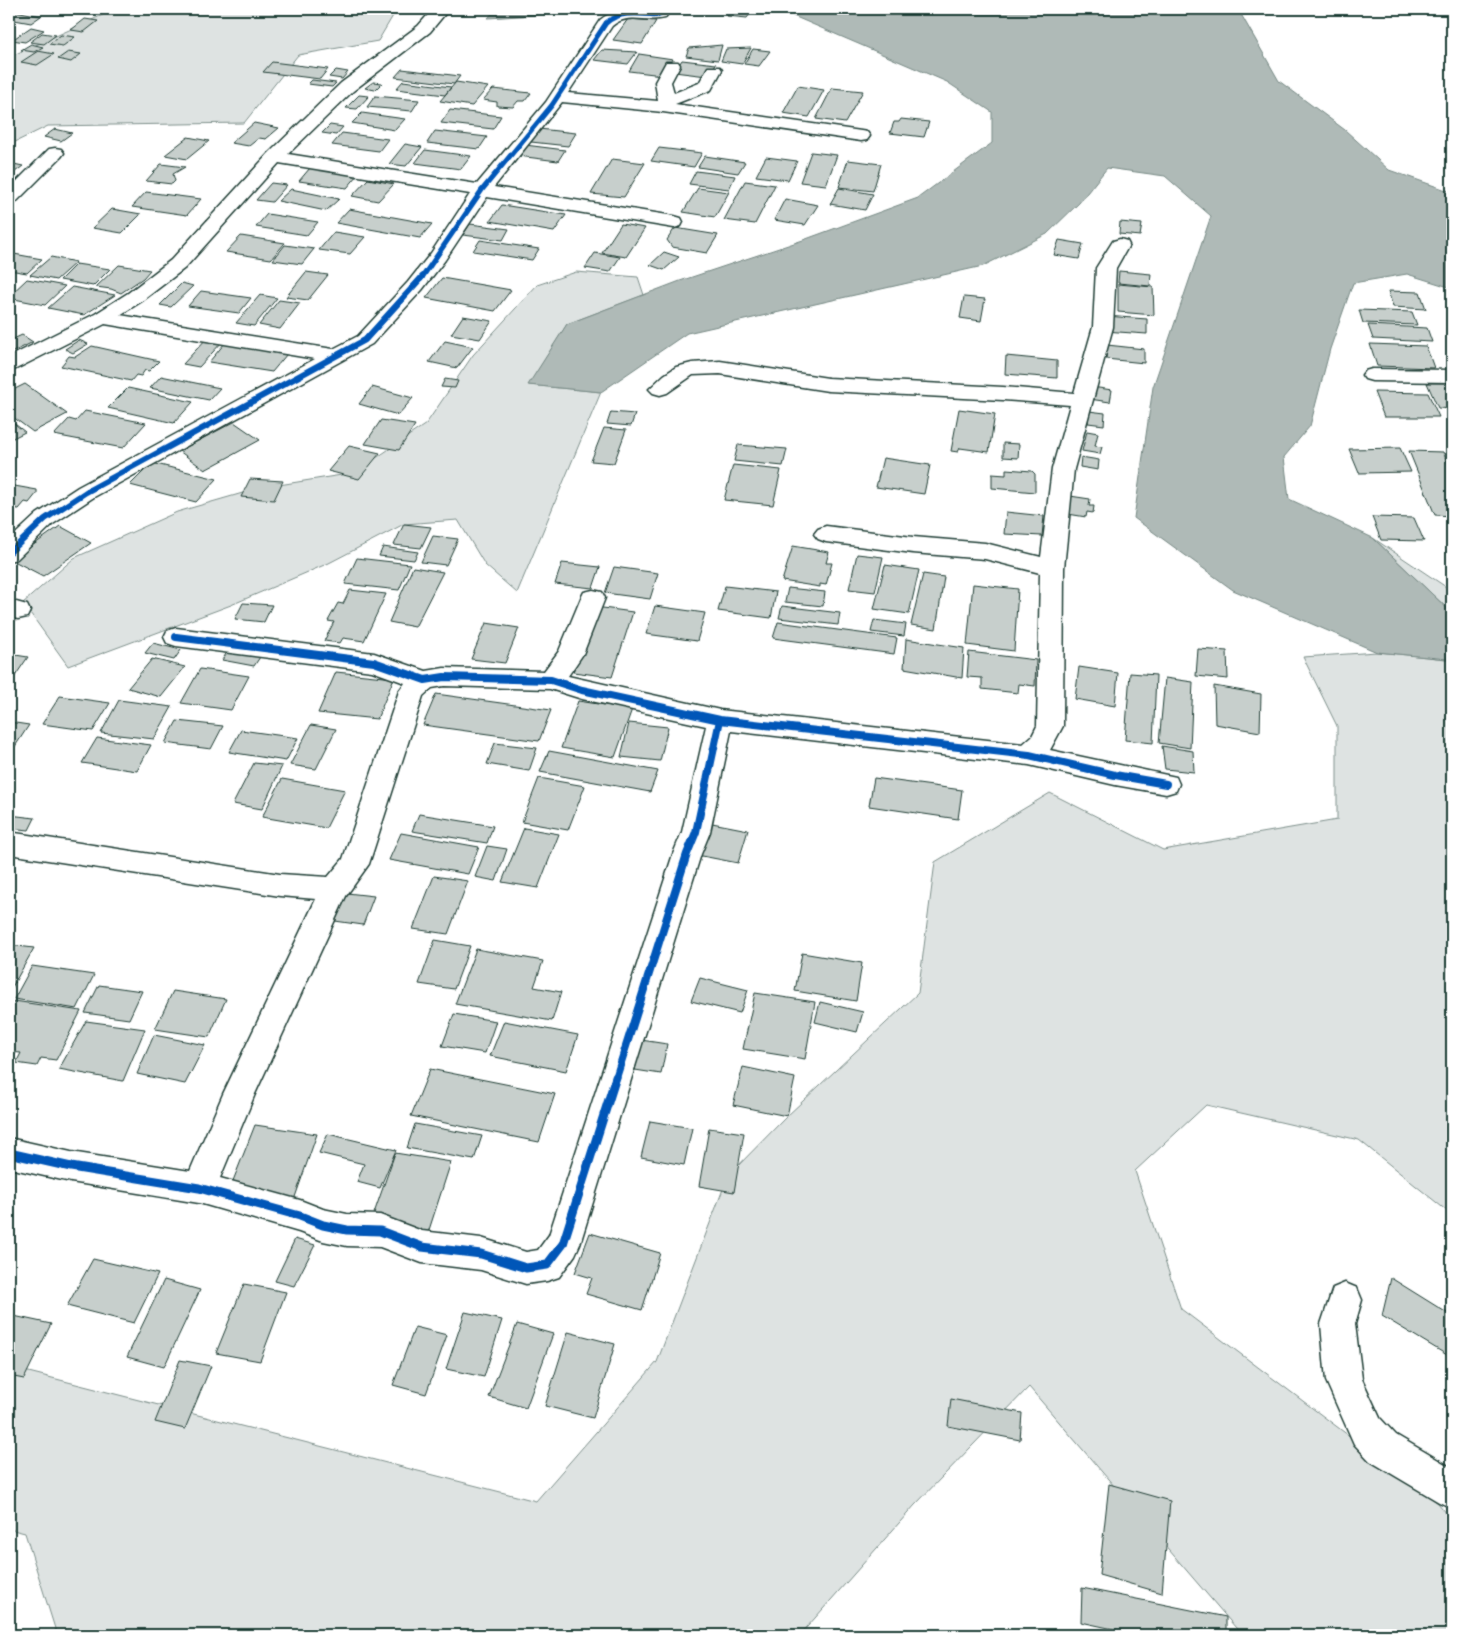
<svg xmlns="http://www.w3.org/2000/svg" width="1461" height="1644" font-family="Mali,sans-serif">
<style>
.green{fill:#dee3e2;stroke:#7e908b}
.water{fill:#afbab7;stroke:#758883}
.building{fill:#c7cfcc;stroke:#1f3d34}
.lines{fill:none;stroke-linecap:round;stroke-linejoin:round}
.minor-casing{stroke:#1f3d34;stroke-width:3}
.minor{fill:#fff;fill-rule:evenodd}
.cycleway-far3-casing{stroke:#fff;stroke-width:7}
.cycleway-far2-casing{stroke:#fff;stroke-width:9}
.cycleway-far1-casing{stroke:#fff;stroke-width:11}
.cycleway-casing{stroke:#fff;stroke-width:12}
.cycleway-far3{stroke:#0057b8;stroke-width:5}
.cycleway-far2{stroke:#0057b8;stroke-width:6}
.cycleway-far1{stroke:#0057b8;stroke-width:8}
.cycleway{stroke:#0057b8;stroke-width:9}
</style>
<rect width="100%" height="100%" fill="#fff"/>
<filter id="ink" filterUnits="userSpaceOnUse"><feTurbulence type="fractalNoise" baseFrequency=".02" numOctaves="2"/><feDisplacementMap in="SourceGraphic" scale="10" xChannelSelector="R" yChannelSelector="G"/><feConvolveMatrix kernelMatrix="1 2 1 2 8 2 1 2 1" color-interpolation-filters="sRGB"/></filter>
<g filter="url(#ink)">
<path class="green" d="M116,9H397L378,41L298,55L244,123L48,126L9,145V57Z
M576,272L638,277L644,295L567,324L529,385L601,392L517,593L485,565L458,520L404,524L329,563L231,605L68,666L23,603L74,558L177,512L260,488L354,473L426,424L473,355L537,285Z
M1373,538L1452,591V613Z
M1452,628V1215L1359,1140L1206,1105L1135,1171L1181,1309L1438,1503L1452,1520V1635H1242L1029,1387L915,1505L800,1635H57L25,1533L9,1529V1367L536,1501L657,1362L728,1176L787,1116L918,993L935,862L1050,793L1163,850L1337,820V726L1303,657L1377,652L1447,659Z"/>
<path class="water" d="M496,9H555L535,15L488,18Z
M777,9H1238L1279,81L1345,130L1389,170L1452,192V288L1407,274L1353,283L1330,349L1310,426L1284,457L1289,499L1373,538L1452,613V628L1447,659L1377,652L1233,590L1134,518L1153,387L1211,216L1165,176L1107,168L1079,203L1047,234L983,266L687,333L601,392L528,385L567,324L680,281L806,239L918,198L992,143V112L947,82Z"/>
<path class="building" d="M732,9H754L747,18L727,16Z
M15,11L41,16L31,23L9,19V15Z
M85,19L98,21L84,32L71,30Z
M628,19L656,21L642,44L613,40Z
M31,27L44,30L25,42L12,40Z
M42,33L56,35L44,44L30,42Z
M61,35L75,37L63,46L49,44Z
M31,44L43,47L34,52L21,50Z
M722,45L718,60L686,56L689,48Z
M751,48L742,64L721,61L726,49Z
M753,49L770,51L759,66L744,64Z
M602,50L637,52L628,64L594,60Z
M38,51L54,54L37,65L21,62Z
M68,52L81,54L71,62L58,59Z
M639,54L673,59L662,75L629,71Z
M682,60L716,64L707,76L674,72Z
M272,62L328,69L320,79L263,72Z
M402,69L460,76L454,84L395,77Z
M336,70L348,72L342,79L329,77Z
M312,80L336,83L332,87L308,84Z
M403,81L451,87L445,95L396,89Z
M373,82L382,83L375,90L365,88Z
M456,82L488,87L472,106L440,101Z
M798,86L824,90L809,117L783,113Z
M832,88L863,91L845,123L816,119Z
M493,89L531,93L525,101H518L513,107L497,106V102L483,100Z
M359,95L369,96L357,109L346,108Z
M375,96L419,100L412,111L367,107Z
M450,110L501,116L493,129L441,123Z
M362,113L405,119L395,130L352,123Z
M901,119L929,122L924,137L890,133L894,122H899Z
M254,123L279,128L266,139L259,138L249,146L231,143Z
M330,125L343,127L336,135L322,133Z
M55,129L72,133L61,141L44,137Z
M539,129L576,133L568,146L531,142Z
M435,131L487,137L479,149L427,143Z
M342,133L388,139L379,151L332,145Z
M188,137L209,141L187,159L165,155Z
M405,144L422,147L406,166L389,164Z
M525,145L565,150L558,161L518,156Z
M659,148L702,153L694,167L651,161Z
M425,150L471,156L461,169L415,163Z
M811,152L837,155L826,185L800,182Z
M705,156L745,162L738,173L698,167Z
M766,157L797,161L788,180L756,176Z
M612,159L645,163L624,197L591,194Z
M848,160L881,164L873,191L839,187Z
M9,163L23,166L11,175L9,174Z
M161,164L185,167L173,174L175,181L172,184L146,181Z
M310,168L358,175L347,188L299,181Z
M696,171L735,176L729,189L689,184Z
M368,179L394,184L378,201L352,196Z
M745,181L775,185L755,224L724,220Z
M271,183L287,185L272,202L256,200Z
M698,188L729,192L715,217L683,212Z
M839,188L873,194L865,210L830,204Z
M291,189L339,199L326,211L278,201Z
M146,192L201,199L187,215L132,207Z
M785,199L818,205L805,225L774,220Z
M502,205L566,215L554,232L490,221Z
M112,209L141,214L122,233L92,228Z
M349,209L432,224L420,238L336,223Z
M267,214L318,222L307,235L256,227Z
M1120,222L1142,224L1140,236L1119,234Z
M470,224L509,229L503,240L463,235Z
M621,224L645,228L626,257L602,253Z
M675,228L718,235L707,253L672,247L667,240Z
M334,232L365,237L350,254L319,250Z
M241,236L285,243L271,259L226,252Z
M480,240L539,249L532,260L473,251Z
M1059,240L1083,244L1079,259L1054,255Z
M285,245L314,249L302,264L273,260Z
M664,252L679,257L664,270L650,265Z
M595,253L620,257L610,272L585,268Z
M14,254L42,259L27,273L9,270V259Z
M51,257L76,262L56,280L30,275Z
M76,264L110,269L93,286L60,280Z
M119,265L150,270L143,278L121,293L111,289L96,287Z
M1119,271L1151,274L1150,286L1118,283Z
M306,272L328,275L308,300L286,297Z
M442,278L511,290L495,311L426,298Z
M27,279L65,286L45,305L9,298V296Z
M182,283L193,286L171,307L160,305Z
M1118,284L1153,287L1154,315L1118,312Z
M72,287L115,295L84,315L48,308Z
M201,291L251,298L239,313L188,306Z
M1388,291L1420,292L1426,309L1393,307Z
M260,295L277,298L254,326L236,323Z
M964,297L985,299L981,321L960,318Z
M279,300L300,303L280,329L259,325Z
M1359,310L1412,312L1417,325L1363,323Z
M463,316L492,321L480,339L451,334Z
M1105,316L1147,319V334L1104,331Z
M1368,325L1427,328L1432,342L1373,339Z
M22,335L33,342L9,354V341Z
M208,337L224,340L199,367L183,364Z
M79,340L88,344L73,353L65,349Z
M445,341L473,347L457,368L429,362Z
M225,343L287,354L272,372L209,362Z
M1370,344L1426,346L1434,368L1377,366Z
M1107,345L1144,349V363L1106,359Z
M92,346L159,361L149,371L145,370L141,376L136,375L131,381L61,366L69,356L75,357Z
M1006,356L1057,361V378L1005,374Z
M161,376L220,388L209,400L150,388Z
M445,379L458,381L455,388L441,387Z
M1427,383H1452V409L1438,408Z
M25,384L67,414L33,432L9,414V392Z
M372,387L413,398L398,415L359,404Z
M1092,387L1112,390L1110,402L1089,399Z
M128,388L193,402L174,423L108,408Z
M1374,392L1428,393L1439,417H1384Z
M959,409L995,414L989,452L960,448L958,452L951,451Z
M85,411L146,423L123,448L54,435L69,419L76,421Z
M1089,411L1105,413L1104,425L1088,423Z
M611,412L635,414L631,426L607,424Z
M381,420L415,425L399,450L365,444Z
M11,421L25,432L9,440V422Z
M234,422L260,440L205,470L179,451Z
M604,428L626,430L614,463L591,461Z
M1087,431L1098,433L1095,446L1102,447L1100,454L1082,451Z
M1003,443L1019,444L1018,458L1003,457Z
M738,445L787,449L783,466L734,461Z
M349,446L380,453L359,479L328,471Z
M1400,448L1411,472L1359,473L1349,449Z
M1409,451L1443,452L1452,474V516L1435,515Z
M1081,457L1099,460L1098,470L1080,467Z
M883,458L930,465L924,494L876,487Z
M152,463L217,479L196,502L130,485Z
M733,465L781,470L773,505L724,500Z
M1006,469L1032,471L1035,474V492L992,488V474L1006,475Z
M250,479L283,481L274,500L241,497Z
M9,485L37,490V493L29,503L25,502L19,509L9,508Z
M1070,496L1090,499L1089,506H1094L1093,513L1087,512L1086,517L1068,514Z
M1006,512L1044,516L1042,536L1004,534Z
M1372,517L1414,518L1424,541L1381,540Z
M404,524L431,527L421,548L394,545Z
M60,526L91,543L43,576L14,561L18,556Z
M433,536L458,539L446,565L421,562Z
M793,546L829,552L826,563H832L826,585L820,584V587L782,581Z
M383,547L418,552L414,560L379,556Z
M857,554L883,557L875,592L849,589Z
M357,558L410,564L399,590L345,584Z
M562,563L600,567L593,588L555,584Z
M885,565L919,570L909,614L874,609Z
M413,567L443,572L415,627L389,622Z
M614,567L658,573L650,599L605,593Z
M923,574L944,577L936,629L911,625Z
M973,584L1018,589L1014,651L967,645Z
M725,586L776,592L771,618L718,611Z
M788,588L825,592L823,606L785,602Z
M350,590L386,594L364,641L343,638L340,643L324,641L334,622L328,621L338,603L343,604Z
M243,603L272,605L264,622L235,619Z
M655,606L705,613L697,641L646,634Z
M782,606L840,613L838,625L779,618Z
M595,607L633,612L612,677L573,672Z
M874,620L906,624L904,636L871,632Z
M778,622L897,638L894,654L773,638Z
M486,623L519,628L505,663L471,659Z
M906,639L964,648L962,678L904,668Z
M153,643L181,650L174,660L145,653Z
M1198,649L1227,651L1228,679L1196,676Z
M228,651L260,657L254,666L222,660Z
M969,652L1036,660L1035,686L1019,684L1018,693L982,689V678L967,677Z
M9,654L28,657L9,685Z
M152,659L185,667L161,697L128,688Z
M1079,667L1118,673L1115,706L1075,699Z
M200,669L249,676L231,710L181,703Z
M336,672L394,678L377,719L318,713Z
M1130,673L1156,675L1153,743L1125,740Z
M1165,678L1193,682L1190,748L1159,743Z
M1214,686L1261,694L1260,732L1215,724Z
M436,694L551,710L539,741L423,725Z
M60,696L110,703L93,731L42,724Z
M119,700L172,707L154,739L101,733Z
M578,701L632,709L615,757L561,748Z
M177,721L223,726L211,749L165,743Z
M9,722L29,725L14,748H9Z
M629,723L668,727L660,761L621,757Z
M311,725L336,729L316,769L290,765Z
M241,730L298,738L286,761L229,752Z
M97,738L151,745L137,771L82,763Z
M495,743L537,748L529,771L487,764Z
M1162,746L1193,751L1194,772L1165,769Z
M549,751L658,771L650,792L540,772Z
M254,763L282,766L262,809L233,804Z
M539,778L585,786L568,830L522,822Z
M874,778L962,790L958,819L869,806Z
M282,779L345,790L326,828L262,817Z
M419,814L493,826L487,843L412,831Z
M9,815L35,818L29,830L9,828Z
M707,822L748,830L738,863L697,855Z
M524,828L559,834L538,888L502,882Z
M401,833L479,847L468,874L389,860Z
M487,846L507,849L496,881L475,877Z
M434,876L468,881L448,934L413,929Z
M347,893L374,896L363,925L335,921Z
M435,940L470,946L454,989L419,984Z
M9,945L34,948L11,989H9Z
M476,949L543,961L534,987L561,992L552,1021L455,1004Z
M802,953L862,963L856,1001L795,991Z
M32,966L94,975L77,1009L14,999Z
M700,978L748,990L740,1013L691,1001Z
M99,985L142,991L129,1019L85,1013Z
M173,991L226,999L209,1037L155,1029Z
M755,993L815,1002L805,1059L743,1049Z
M14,1001L81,1011L56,1060L41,1058L37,1066L16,1063L21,1053L9,1052V1012Z
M820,1002L863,1012L857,1032L815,1022Z
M454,1014L496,1021L485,1053L442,1046Z
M86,1021L145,1029L123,1081L59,1069Z
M504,1021L578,1035L566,1071L490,1056Z
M154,1035L205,1045L185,1084L137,1074Z
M641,1040L667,1044L661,1074L635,1070Z
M743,1067L795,1078L787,1116L733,1105Z
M430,1069L555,1094L539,1142L411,1116Z
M650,1121L692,1128L684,1165L641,1157Z
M415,1124L482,1136L474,1160L407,1148Z
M255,1125L317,1134L294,1200L229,1191Z
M709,1128L744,1133L734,1192L699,1186Z
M328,1134L396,1150L380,1188L357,1182L364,1164L319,1153Z
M395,1153L451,1162L428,1233L371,1222Z
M590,1233L660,1253L642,1310L586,1294L592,1278L575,1273Z
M295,1239L315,1245L294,1286L275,1281Z
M93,1259L158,1274L134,1323L67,1306Z
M1391,1278L1452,1316V1358L1382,1316Z
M164,1280L200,1290L164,1367L127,1357Z
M244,1284L286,1292L260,1361L216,1353Z
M465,1312L502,1320L484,1377L446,1369Z
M9,1315L51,1324L24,1379L9,1376Z
M517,1324L553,1334L526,1408L489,1397Z
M415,1327L447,1335L426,1394L393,1385Z
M568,1332L615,1344L593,1418L545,1406Z
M180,1360L211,1366L185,1429L155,1422Z
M951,1399L1022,1413L1020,1440L948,1426Z
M1109,1484L1170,1501L1162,1593L1099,1575Z
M1082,1588L1226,1617V1635H1141L1081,1622Z"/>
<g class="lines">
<defs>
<path id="minor" d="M433,9H449L430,32L353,91L288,154L477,184L546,102L600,20C617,6 644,7 665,12L667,15L665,18C646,23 628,12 612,26L568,93L658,101L655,82L666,62H678L680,65L671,82L674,93L699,83L708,67H720L722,70L711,90L675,104L861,131L867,132L870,136L867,140L861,141L663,112L562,102L494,187L674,216L681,218L683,222L681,226L674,228L487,197L445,260L422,290L372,344L94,497L53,524L17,559L9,561V540L37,514L78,487L315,359L105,324L16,369L9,371V357L95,314L128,293L171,260L269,153L341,83L418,26ZM279,163L470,194L431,253L408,282L358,336L333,349L120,315L142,301L185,268Z
M55,148L61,149L64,153L61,157L15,203L9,204V189L49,149Z
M1120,239L1127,241L1129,245L1116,268L1113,327L1074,469L1064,568L1063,726L1050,750L1176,777L1179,784L1176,791L1166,794L1115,785L1029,765L731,731L710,832L701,854L580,1244L575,1255L559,1277L547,1281L526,1284L481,1270L422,1263L380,1247L347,1246L323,1241L299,1232L199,1203L71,1182L9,1168V1138L71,1152L190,1171L223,1094L316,899L280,896L9,854V832L280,874L328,877L343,859L399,691L405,683L372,671L176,646L167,643L164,637L167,631L176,628L374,653L426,671L444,668L544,671L559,651L581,598L584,592L593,590L602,592L605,598L583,654L568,676L720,710L1023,744L1032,736L1037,726L1040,573L985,559L913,553L826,542L818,539L814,534L818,529L826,526L913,537L985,543L1041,557L1052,469L1070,405L1003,400L828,391L720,374L693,375L667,393L660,395L653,393L649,389L664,375L676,367L692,363L720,361L828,378L1003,387L1074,393L1093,327L1096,268L1113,241ZM444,686L550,689L582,699L706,726L682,832L673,854L549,1235L538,1250L526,1252L481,1238L422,1231L380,1215L347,1214L323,1209L300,1200L220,1178L255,1094L346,896L369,864L423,696L432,688Z
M1372,369L1452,370V382L1372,381L1365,379L1362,375L1365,371Z
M9,600L27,605L30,611L27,617L18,619L9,617Z
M1345,1283L1357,1288L1362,1300L1355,1324L1362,1379L1380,1418L1396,1435L1452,1468V1508L1439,1502L1370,1461L1354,1444L1326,1381L1321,1324L1333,1288Z"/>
</defs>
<use href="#minor" class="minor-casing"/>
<use href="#minor" class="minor"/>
<defs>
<path id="cycleway-far3" d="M421,279L482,190L552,105L606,23C621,10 640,14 659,15"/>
<path id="cycleway-far2" d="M9,553L45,519L86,492L365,340L422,277"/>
<path id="cycleway-far1" d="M176,637L374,662L425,680L444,677L551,680L582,690L720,720L1029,755L1115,775L1166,784
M616,1078L687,854L696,832L720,720"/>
<path id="cycleway" d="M9,1153L71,1167L199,1188L300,1216L323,1225L347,1230L380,1231L422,1247L481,1254L526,1268L547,1265L563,1244L616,1077"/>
</defs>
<use href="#cycleway-far3" class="cycleway-far3-casing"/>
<use href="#cycleway-far2" class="cycleway-far2-casing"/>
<use href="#cycleway-far1" class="cycleway-far1-casing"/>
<use href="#cycleway" class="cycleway-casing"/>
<use href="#cycleway-far3" class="cycleway-far3"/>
<use href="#cycleway-far2" class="cycleway-far2"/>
<use href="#cycleway-far1" class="cycleway-far1"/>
<use href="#cycleway" class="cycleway"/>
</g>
</g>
<rect width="1461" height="1644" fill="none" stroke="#fff" stroke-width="30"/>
<rect x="15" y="15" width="1431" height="1614" fill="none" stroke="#1f3d34" stroke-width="2" filter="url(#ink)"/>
</svg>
